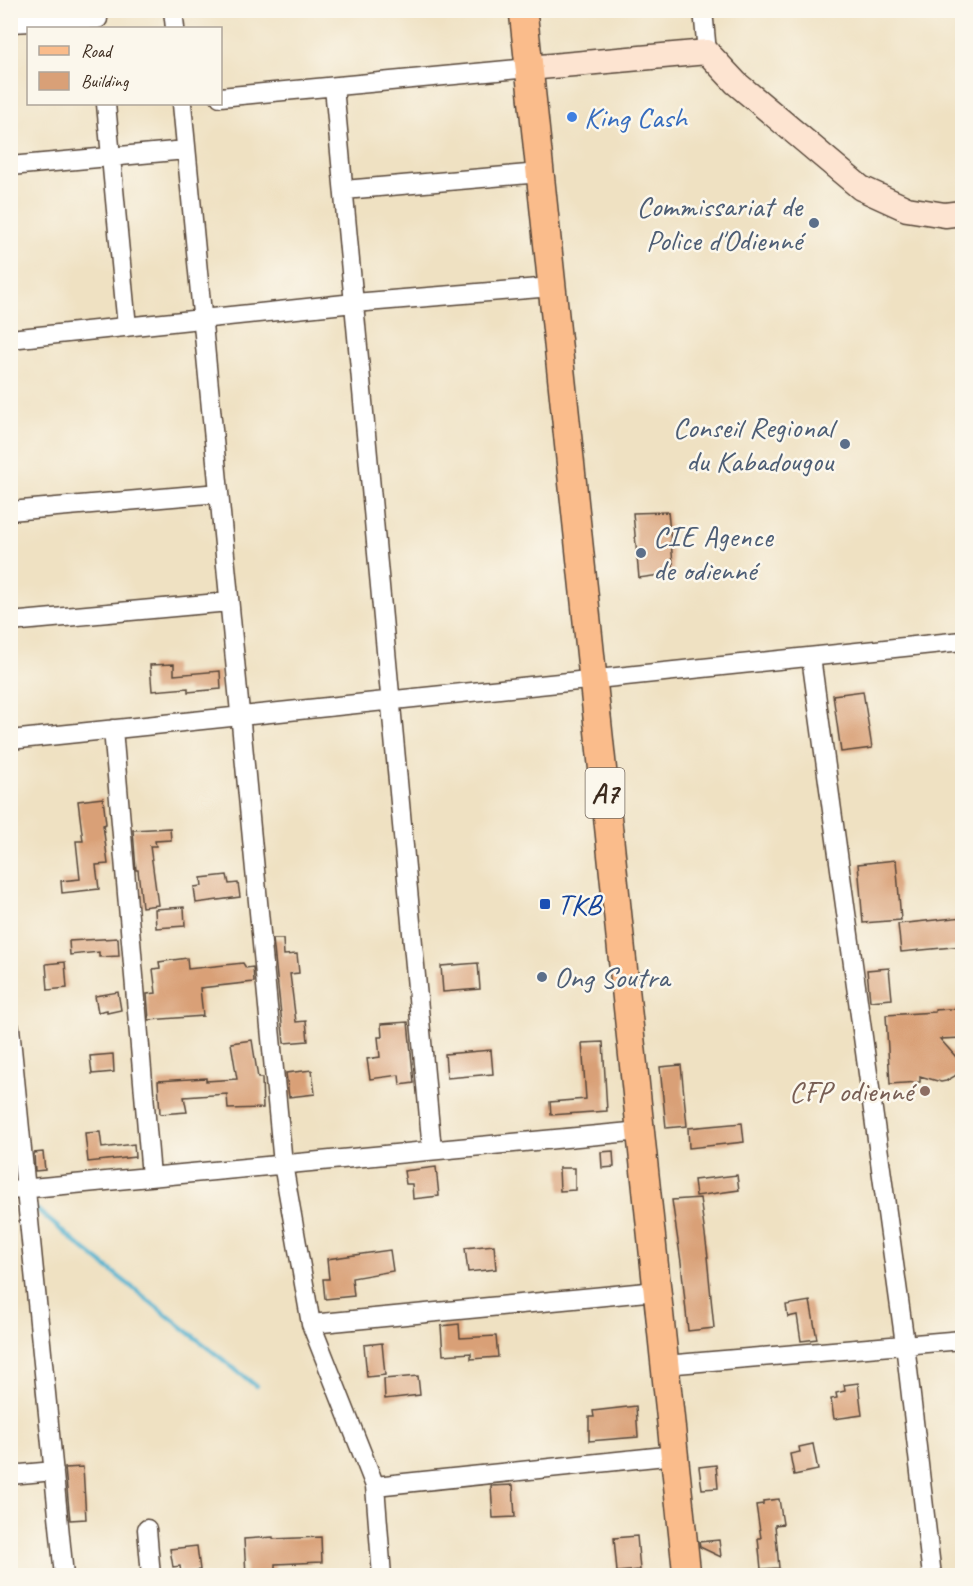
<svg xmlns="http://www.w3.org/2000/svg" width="973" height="1586" font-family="Caveat,sans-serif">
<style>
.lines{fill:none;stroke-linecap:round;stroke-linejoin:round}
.stream{stroke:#4fb0ce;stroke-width:4.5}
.building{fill:#d9a077}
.street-casing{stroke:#564537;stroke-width:21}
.secondary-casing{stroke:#564537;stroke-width:27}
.primary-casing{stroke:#564537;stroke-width:30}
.street{stroke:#fff;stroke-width:18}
.secondary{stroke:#fde4d1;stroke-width:24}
.primary{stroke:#fabc8b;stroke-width:27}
.shop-dot{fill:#3f7fe0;stroke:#fbf7ec;stroke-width:2}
.service-dot{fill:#5c6f8a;stroke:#fbf7ec;stroke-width:2}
.transit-dot{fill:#1a4fb4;stroke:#fbf7ec;stroke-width:2}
.education-dot{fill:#8d6e63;stroke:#fbf7ec;stroke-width:2}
.labels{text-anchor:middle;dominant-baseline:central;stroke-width:5;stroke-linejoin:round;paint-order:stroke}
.shield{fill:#fbf7ec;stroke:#75685c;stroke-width:1.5}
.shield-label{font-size:28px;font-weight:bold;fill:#3b2a1e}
.shop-label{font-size:30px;fill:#366cbe;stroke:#fbf7ec;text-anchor:start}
.service-label{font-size:30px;fill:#4e5e75;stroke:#fbf7ec;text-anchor:end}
.transit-label{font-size:30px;fill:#164399;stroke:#fbf7ec;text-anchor:start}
.education-label{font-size:30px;fill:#785e54;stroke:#fbf7ec;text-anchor:end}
</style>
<rect width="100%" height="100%" fill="#fbf7ec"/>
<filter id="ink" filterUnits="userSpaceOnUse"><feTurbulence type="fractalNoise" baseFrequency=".0167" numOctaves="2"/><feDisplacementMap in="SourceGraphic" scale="12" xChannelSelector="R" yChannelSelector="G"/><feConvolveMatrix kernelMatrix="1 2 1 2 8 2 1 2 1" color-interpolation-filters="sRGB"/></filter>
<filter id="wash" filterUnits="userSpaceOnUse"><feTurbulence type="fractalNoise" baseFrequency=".008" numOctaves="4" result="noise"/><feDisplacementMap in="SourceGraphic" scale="24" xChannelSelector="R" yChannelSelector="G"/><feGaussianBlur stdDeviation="1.35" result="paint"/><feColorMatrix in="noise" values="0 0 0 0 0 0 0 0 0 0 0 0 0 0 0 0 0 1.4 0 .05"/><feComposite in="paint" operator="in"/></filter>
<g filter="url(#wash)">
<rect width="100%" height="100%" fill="#efe1c2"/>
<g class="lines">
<path class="stream" d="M34,1207L74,1241L256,1386"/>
</g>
<g id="blocks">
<path class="building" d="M668,512L674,573L639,578L633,513Z
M174,664V675L220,671L221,689L188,692V688L152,691L150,665Z
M863,691L872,748L841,752L833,695Z
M103,798L106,824L103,825L108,864L96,865L99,889L62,893L61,881L80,879L76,841H83L78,801Z
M170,828L171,840L155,841L156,846H150L158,905L142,907L138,870H136L133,830Z
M896,860L901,920L863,923L858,864Z
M227,875L229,884L238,883L240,897L196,903L194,887L202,886L201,878Z
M184,907L185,926L156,928L155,909Z
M963,917V946L901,952L898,924Z
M118,938L119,956L99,957V952L70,955L69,941Z
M273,939H283L284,955L297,954L299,973L290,974L296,1022L306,1021L308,1041L284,1043Z
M187,958L188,969L243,963L246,968L253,967L254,982L200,988L203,1016L149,1020L147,994L156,993L153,969L160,968L159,962Z
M65,962L67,988L48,990L46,964Z
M478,963L480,989L443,992L441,966Z
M889,968L892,999L870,1001L867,970Z
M118,992L121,1010L107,1013V1010L98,1012L95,996Z
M963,1008V1038L940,1039L956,1057L958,1061V1072L955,1076L946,1081L941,1082L920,1076V1082L890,1084L886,1015L935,1012V1010Z
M408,1022L414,1083L400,1085L399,1075L370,1079L367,1059L380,1057L378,1037H382L381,1024Z
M252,1040L258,1078H262L263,1108L228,1109L227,1094L184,1097L187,1112L160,1114L158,1081L206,1078V1081L237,1079L231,1043Z
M603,1042L607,1111L551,1115L550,1102L586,1099L582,1043Z
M491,1050L493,1074L447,1078L445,1054Z
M113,1054L114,1072L92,1074L90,1056Z
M681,1065L687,1126L666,1128L660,1067Z
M312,1070L315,1094L289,1097L286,1073Z
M742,1123L744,1142L689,1148L688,1128Z
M100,1132L102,1148L134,1144L135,1157L88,1162L85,1133Z
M613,1151L614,1167L602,1168L601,1152Z
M43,1152L45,1170L35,1171L34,1153Z
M436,1167L439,1196L413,1199L412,1184H406L404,1171Z
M559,1168H575V1190L560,1191Z
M737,1175L739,1190L696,1196L694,1180Z
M700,1198L708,1257H707L714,1328L688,1331L681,1262L672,1200Z
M494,1245L496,1269L468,1272L465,1248Z
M390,1250L393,1271L352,1278L354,1296L325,1299L323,1279H329L327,1259Z
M810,1301L817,1339L801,1341L797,1315L788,1317L786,1305Z
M459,1324L460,1338L496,1336L498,1357L471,1359V1353L443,1355L441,1326Z
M382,1343L385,1375L367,1377L364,1345Z
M418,1376L420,1395L385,1399L384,1379Z
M858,1383L862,1415L834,1419L831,1399L837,1398L836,1393L845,1391L844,1385Z
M636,1406L638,1437L589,1441V1417H594L593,1411Z
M813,1444L818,1470L794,1475L790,1454L800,1452L799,1447Z
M716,1465L718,1488L702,1489L699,1467Z
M83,1467L86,1519L70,1520L65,1468Z
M513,1485L515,1517L493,1518L491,1486Z
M779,1499L783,1524L775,1525L779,1568L761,1569L758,1538H761L756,1505L763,1504V1501Z
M637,1536L640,1570L617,1572L614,1538Z
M273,1537V1539L321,1537L322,1562L275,1564V1575H246L244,1539Z
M719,1540L721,1557L700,1547L699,1542Z
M197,1546L200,1570L181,1573L180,1566L173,1567L170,1549Z"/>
</g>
</g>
<g filter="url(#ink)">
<use href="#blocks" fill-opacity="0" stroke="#564537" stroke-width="1.5"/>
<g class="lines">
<defs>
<path id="street" d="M173,10L175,28
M703,10L707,52
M10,23L98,19
M334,87L432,1150
M220,97L529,68
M106,104L127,327
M182,104L283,1164L311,1324L375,1486L382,1576
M10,166L186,150
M344,190L540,173
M10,339L354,303L552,287
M10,511L219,493
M10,622L229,602
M811,657L905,1344L932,1576
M113,729L151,1176
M10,740L962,641
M10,1028L64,1576
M10,1190L641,1131
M311,1324L657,1291
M665,1365L962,1340
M10,1475L54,1471
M375,1486L675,1455
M147,1529L151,1576"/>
<path id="secondary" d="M529,68L707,52L736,83L861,188L907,209L945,215L962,213"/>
<path id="primary" d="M523,10L687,1576"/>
</defs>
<use href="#street" class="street-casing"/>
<use href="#secondary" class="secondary-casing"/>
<use href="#primary" class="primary-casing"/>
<use href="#street" class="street"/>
<use href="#secondary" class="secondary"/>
<use href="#primary" class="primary"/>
</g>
</g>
<circle class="shop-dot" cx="572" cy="117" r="6"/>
<g class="service-dot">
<circle cx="814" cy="223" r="6"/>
<circle cx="845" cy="444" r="6"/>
<circle cx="641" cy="553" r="6"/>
<circle cx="542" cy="977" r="6"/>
</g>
<rect class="transit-dot" x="539" y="898" width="12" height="12" rx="3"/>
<circle class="education-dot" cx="925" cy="1091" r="6"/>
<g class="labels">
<rect class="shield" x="585.5" y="768" width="39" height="50" rx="4.5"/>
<g class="shield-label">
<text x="605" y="793">A7</text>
</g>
<g class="shop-label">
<text x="584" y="117">King Cash</text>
</g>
<g class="service-label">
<text x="802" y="206">Commissariat de<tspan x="802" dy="34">Police d'Odienné</tspan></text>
<text x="833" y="427">Conseil Regional<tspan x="833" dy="34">du Kabadougou</tspan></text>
<text x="653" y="536" text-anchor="start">CIE Agence<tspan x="653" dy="34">de odienné</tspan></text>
<text x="554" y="977" text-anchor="start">Ong Soutra</text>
</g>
<g class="transit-label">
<text x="557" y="904">TKB</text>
</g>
<g class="education-label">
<text x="913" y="1091">CFP odienné</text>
</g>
</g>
<rect width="973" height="1586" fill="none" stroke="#fbf7ec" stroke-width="36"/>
<rect x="27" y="27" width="195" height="78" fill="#fbf7ec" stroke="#aea59a" stroke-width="1.5"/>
<rect x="39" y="46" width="30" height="9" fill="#fabc8b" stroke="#aea59a" stroke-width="1.5"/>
<text x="81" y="57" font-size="18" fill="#3b2a1e">Road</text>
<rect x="39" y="72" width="30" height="18" fill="#d9a077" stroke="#aea59a" stroke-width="1.5"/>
<text x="81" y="87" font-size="18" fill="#3b2a1e">Building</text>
</svg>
